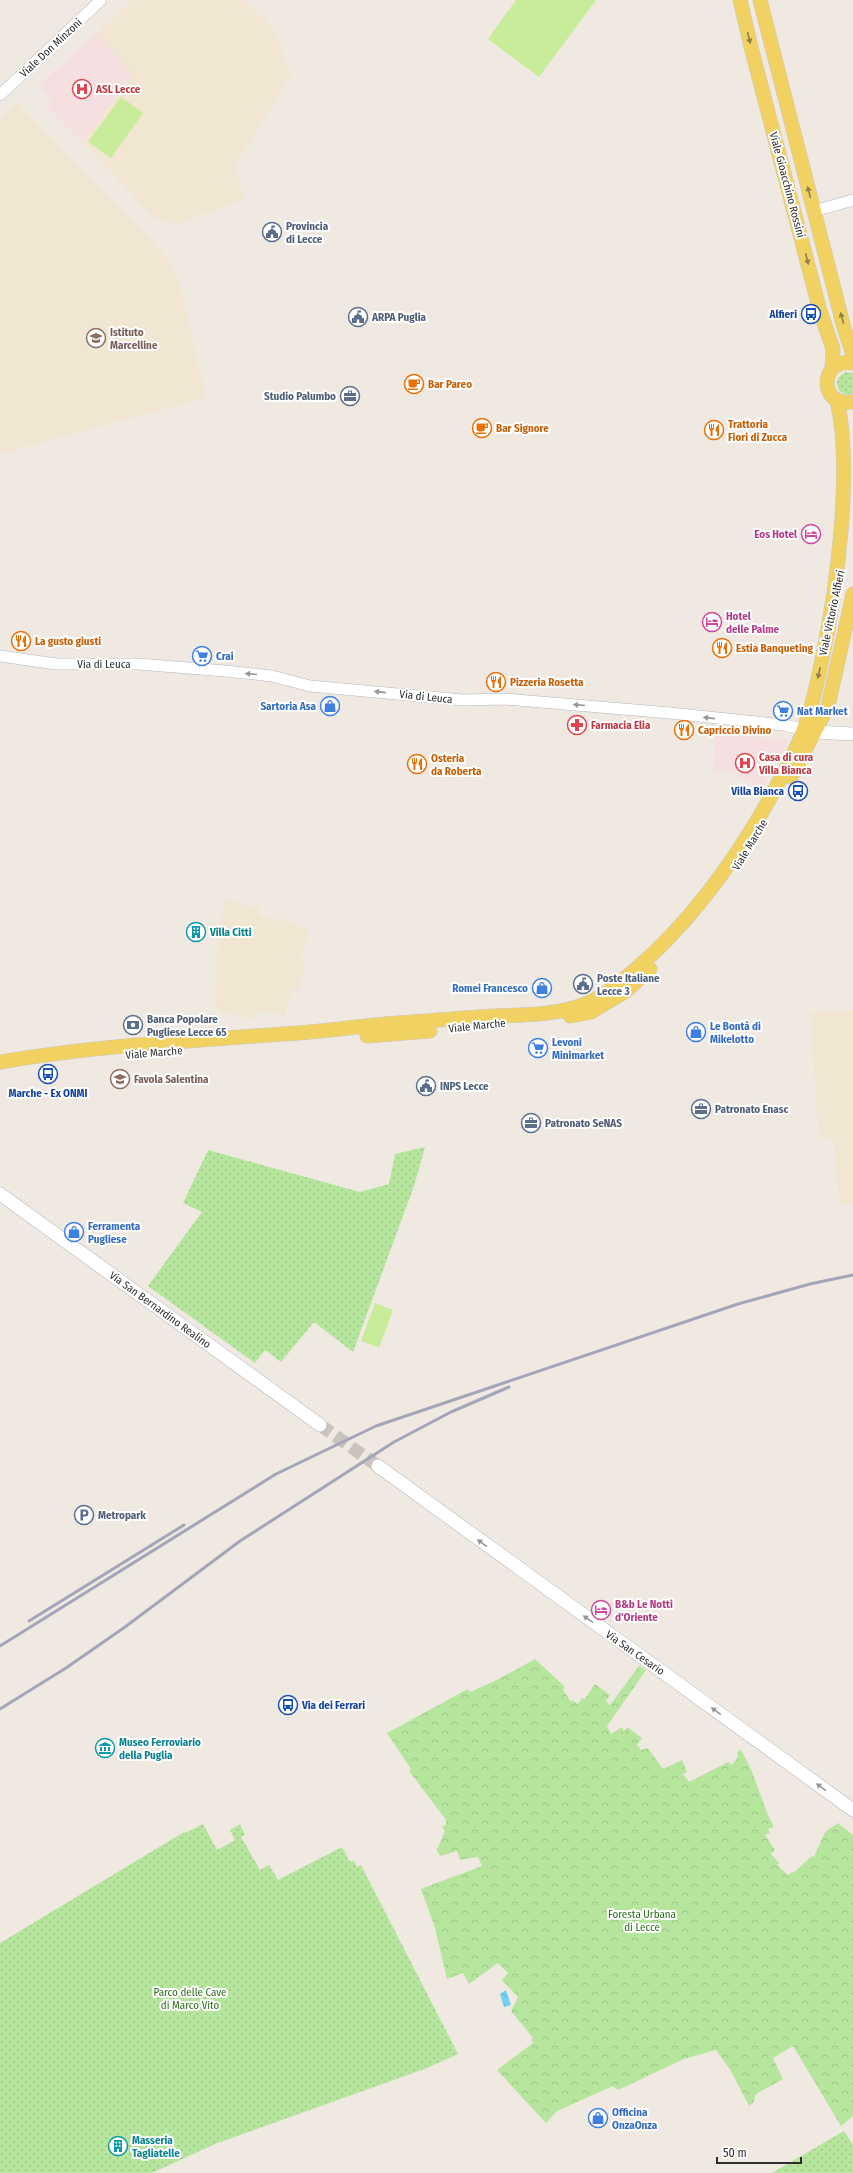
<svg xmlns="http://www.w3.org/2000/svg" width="853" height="2173" font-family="'Fira Sans Condensed',sans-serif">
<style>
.education{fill:#f0e6d1}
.medical{fill:#f5dfe0}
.green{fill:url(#green-dots)}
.forest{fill:url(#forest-crowns)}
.pitch{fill:#c9ec9a}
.water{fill:url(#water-waves)}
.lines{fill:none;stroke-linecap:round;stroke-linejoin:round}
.secondary-tunnel{stroke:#c8c4bd;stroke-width:13;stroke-dasharray:13 6;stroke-linecap:butt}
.tertiary-casing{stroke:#b4b7c1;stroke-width:12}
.secondary-casing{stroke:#b4b7c1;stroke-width:14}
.primary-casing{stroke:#c9c9c9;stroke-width:15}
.tertiary{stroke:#fff;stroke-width:11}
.secondary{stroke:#fff;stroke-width:13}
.primary{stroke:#f2d163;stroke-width:14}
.rail{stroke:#a3a6b8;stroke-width:3}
.oneway{fill:#908048}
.oneway2{fill:#969696}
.labels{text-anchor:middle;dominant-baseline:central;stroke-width:4;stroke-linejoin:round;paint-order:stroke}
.street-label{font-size:11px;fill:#2e2e2e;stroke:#fff}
.health-label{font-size:11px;font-weight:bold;fill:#be3a42;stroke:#fff;text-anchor:start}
.service-label{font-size:11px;font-weight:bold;fill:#4e5e75;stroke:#fff;text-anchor:start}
.transit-label{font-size:11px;font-weight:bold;fill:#164399;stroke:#fff;text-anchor:end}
.education-label{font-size:11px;font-weight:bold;fill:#785e54;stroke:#fff;text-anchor:start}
.food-label{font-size:11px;font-weight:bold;fill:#c56008;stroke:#fff;text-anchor:start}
.hotel-label{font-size:11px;font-weight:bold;fill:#b23c85;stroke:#fff;text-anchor:start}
.shop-label{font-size:11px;font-weight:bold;fill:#366cbe;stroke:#fff;text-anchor:start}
.culture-label{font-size:11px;font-weight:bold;fill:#0d838f;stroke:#fff;text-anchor:start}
.park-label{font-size:11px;fill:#2c6e1b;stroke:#fff}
</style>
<defs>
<pattern id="green-dots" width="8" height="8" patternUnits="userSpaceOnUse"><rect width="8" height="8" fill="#b6e59e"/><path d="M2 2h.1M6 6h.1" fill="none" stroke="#9dc588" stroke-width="1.8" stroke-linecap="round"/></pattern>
<pattern id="forest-crowns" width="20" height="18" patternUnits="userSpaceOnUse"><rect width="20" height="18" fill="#b6e59e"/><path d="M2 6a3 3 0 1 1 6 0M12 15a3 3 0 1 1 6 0" fill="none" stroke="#9dc588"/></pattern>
<pattern id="water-waves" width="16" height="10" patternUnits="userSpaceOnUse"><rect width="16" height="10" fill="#75cff0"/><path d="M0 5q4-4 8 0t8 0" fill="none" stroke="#66b2ce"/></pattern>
</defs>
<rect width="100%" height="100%" fill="#efe9e1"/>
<path class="education" d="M133,0H242L265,19L274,30L291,75L234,167L245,199L176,224L163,222L155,218L82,142L132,75L97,33Z
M17,103L150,239L166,257L178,278L206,397L0,454V120Z
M225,900L260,908L259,916L299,924V927L308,929L301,962L305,964L299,991L291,989L285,1016L256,1010L254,1019L216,1010L217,951Z
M853,1010V1204L840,1205L833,1138H819L810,1013Z"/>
<path class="medical" d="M97,33L132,75L82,142L46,105L52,99L39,85Z
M716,733L788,740V742L761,789L738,776V772L713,771Z"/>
<path class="green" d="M846,372L853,373V394L845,395L839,390C835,382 837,376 846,372Z
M425,1147L414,1186L353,1352L314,1322L281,1362L265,1350L255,1363L148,1286L202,1212L183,1203L208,1150L360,1192L389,1184L395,1154Z
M203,1824L217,1850L235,1840L230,1830L240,1824L245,1835L241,1837L260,1870L269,1865L278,1880L342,1847L350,1862L354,1860L357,1867L361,1865L458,2054L427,2068L215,2144L152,2173H0V1943L184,1832L185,1833Z
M844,2131L853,2145V2173H772Z"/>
<path class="forest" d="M535,1659L565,1687L563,1690L571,1702L572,1700L578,1704L582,1698L585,1699L595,1684L610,1695L606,1701L610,1705L639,1666L646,1670L607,1726L611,1734L622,1727L624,1732L627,1727L642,1738L637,1745L641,1750L648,1748L663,1769L682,1760L687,1772L683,1774L689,1782L728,1762L732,1765L738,1757L737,1753L740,1749C756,1772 760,1802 774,1827L768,1829L770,1833L765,1835L775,1850L771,1854L779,1863L777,1865L788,1875L792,1872L793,1873L812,1856L814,1857L825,1832L838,1823L853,1835V2116L841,2126L793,2046L773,2058L783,2079L756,2094L753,2103L749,2106L731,2071L716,2050L684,2059L618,2090L613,2086L557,2111L546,2123L497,2070L533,2043L531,2040L533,2038L511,2011L518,1997L502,1980L508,1973L498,1963L469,1984L463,1973L447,1979L435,1928L421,1889L482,1866L478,1857L460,1860L457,1851L440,1856L437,1850L445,1831L442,1827L446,1825V1820L409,1771L411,1769L387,1733L468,1689L470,1692L497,1680Z"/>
<path class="pitch" d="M516,0H596L539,77L488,39Z
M121,97L143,113L111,158L88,142Z
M375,1303L393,1310L379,1348L361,1341Z"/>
<path class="water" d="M506,1990L511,2005L504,2007L500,1994Z"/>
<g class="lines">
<path class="secondary-tunnel" d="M320,1425L378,1466"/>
<defs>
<path id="tertiary" d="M0,95L101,0
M814,211L853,200
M0,656L56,664H138L225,671L272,676L310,686L463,700L505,699L670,713L784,725L812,731"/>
<path id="secondary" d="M816,732L853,734
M0,1194L320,1425
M378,1466L853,1810"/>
<path id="primary" d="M740,0L751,47L820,311L833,349L832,369
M760,0L844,328L853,355
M853,363C819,357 818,408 853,402
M791,777L828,706L853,594
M570,1016L591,1012L626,991L650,969
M367,1036L430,1031
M0,1062C93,1046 188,1041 282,1034C320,1032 359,1026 397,1023C429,1021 461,1018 493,1016C525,1015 559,1015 588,1003C606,995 622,981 636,969C703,911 755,832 794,752C809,723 815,692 822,660C837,589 853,469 837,401"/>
</defs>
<use href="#tertiary" class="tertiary-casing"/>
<use href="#secondary" class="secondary-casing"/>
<use href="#primary" class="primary-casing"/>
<use href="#tertiary" class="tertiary"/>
<use href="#secondary" class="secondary"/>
<use href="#primary" class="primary"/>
<path class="rail" d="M29,1621L184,1525
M0,1646L276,1474L376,1426L738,1304L810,1284L853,1275
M0,1709L66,1668L125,1627L240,1541L394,1442L451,1412L509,1387"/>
</g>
<defs><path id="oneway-solid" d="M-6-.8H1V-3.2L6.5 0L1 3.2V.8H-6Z"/></defs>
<g class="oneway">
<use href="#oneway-solid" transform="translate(749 38) rotate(76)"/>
<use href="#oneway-solid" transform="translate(809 192) rotate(-104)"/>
<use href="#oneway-solid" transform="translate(807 259) rotate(76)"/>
<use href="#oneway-solid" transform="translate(842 318) rotate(-105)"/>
<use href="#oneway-solid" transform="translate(819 673) rotate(102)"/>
</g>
<g class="oneway2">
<use href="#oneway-solid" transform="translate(251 674) rotate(-175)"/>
<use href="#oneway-solid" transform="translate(380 692) rotate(-174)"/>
<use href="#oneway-solid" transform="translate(579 705) rotate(-175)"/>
<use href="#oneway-solid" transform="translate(709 718) rotate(-174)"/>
<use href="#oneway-solid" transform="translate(482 1543) rotate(-144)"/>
<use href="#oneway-solid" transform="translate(588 1619) rotate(-145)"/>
<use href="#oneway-solid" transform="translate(716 1711) rotate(-144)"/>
<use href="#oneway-solid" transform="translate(821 1787) rotate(-144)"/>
</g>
<defs>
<symbol id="hospital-ring" viewBox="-11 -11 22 22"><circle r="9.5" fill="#fff" stroke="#e0444e" stroke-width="1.5"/><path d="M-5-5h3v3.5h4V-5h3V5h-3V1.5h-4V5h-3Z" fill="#e0444e"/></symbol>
<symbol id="civic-ring" viewBox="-11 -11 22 22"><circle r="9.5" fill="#fff" stroke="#5c6f8a" stroke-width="1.5"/><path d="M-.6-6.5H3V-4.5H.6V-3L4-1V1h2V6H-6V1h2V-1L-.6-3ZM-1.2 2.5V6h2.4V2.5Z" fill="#5c6f8a"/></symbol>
<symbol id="bus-ring" viewBox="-11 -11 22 22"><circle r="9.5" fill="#fff" stroke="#1a4fb4" stroke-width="1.5"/><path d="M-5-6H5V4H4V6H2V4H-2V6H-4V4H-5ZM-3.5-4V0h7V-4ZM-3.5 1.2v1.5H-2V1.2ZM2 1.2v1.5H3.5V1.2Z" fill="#1a4fb4"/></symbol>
<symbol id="school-ring" viewBox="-11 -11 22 22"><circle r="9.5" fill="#fff" stroke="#8d6e63" stroke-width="1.5"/><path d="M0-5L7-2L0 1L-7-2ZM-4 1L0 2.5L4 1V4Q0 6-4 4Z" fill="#8d6e63"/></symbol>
<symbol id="cafe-ring" viewBox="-11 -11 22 22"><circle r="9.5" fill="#fff" stroke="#e8710a" stroke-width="1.5"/><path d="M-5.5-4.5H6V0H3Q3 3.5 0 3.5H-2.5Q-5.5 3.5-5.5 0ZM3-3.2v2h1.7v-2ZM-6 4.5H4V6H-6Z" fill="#e8710a"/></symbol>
<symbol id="office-ring" viewBox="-11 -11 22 22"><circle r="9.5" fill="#fff" stroke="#5c6f8a" stroke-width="1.5"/><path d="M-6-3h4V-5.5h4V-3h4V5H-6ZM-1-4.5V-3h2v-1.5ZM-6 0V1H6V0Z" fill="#5c6f8a"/></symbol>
<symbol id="restaurant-ring" viewBox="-11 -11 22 22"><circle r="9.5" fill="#fff" stroke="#e8710a" stroke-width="1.5"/><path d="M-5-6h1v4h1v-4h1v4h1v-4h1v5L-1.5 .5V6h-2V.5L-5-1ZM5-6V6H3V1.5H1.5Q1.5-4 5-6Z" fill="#e8710a"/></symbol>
<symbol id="hotel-ring" viewBox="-11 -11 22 22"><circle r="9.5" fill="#fff" stroke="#d1479c" stroke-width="1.5"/><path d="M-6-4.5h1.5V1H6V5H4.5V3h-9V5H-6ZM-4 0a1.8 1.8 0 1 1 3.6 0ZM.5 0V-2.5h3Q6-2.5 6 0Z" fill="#d1479c"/></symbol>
<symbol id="supermarket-ring" viewBox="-11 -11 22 22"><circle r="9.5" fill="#fff" stroke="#3f7fe0" stroke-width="1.5"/><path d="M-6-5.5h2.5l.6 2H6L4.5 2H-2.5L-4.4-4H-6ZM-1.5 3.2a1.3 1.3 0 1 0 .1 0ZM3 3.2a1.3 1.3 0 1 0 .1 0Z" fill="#3f7fe0"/></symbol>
<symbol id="shop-ring" viewBox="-11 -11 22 22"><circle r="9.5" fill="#fff" stroke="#3f7fe0" stroke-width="1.5"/><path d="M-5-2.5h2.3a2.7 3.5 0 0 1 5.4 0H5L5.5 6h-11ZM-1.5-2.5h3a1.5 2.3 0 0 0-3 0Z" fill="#3f7fe0"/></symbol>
<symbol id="pharmacy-ring" viewBox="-11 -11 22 22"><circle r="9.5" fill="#fff" stroke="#e0444e" stroke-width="1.5"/><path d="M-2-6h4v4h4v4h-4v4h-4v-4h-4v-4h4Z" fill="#e0444e"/></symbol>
<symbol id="building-ring" viewBox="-11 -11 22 22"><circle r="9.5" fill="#fff" stroke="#0f9aa8" stroke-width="1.5"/><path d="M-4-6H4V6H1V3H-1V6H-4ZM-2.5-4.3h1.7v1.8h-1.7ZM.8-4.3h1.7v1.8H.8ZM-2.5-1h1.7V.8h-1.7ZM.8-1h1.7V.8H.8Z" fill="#0f9aa8"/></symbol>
<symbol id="bank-ring" viewBox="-11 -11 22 22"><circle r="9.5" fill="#fff" stroke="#5c6f8a" stroke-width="1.5"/><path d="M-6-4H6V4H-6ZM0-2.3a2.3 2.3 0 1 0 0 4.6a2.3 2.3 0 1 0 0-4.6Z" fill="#5c6f8a"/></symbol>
<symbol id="parking-ring" viewBox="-11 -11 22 22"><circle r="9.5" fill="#fff" stroke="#5c6f8a" stroke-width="1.5"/><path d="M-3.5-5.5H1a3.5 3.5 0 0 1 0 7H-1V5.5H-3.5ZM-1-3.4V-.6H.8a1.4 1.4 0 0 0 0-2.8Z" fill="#5c6f8a"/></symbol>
<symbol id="museum-ring" viewBox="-11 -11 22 22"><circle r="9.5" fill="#fff" stroke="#0f9aa8" stroke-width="1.5"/><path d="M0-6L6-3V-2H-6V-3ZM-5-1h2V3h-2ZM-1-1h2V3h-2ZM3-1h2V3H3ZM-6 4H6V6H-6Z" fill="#0f9aa8"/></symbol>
</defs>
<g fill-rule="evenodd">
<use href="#hospital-ring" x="71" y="78" width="22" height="22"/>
<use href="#civic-ring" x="261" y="221" width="22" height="22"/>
<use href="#bus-ring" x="800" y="303" width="22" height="22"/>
<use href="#civic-ring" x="347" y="306" width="22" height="22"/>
<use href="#school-ring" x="85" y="327" width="22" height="22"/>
<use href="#cafe-ring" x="403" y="373" width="22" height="22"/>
<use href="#office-ring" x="339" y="385" width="22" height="22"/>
<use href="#cafe-ring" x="471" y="417" width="22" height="22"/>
<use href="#restaurant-ring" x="703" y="419" width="22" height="22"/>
<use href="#hotel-ring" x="800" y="523" width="22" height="22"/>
<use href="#hotel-ring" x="701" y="611" width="22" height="22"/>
<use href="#restaurant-ring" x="10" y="630" width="22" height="22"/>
<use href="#restaurant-ring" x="711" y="637" width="22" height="22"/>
<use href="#supermarket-ring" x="191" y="645" width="22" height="22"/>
<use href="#restaurant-ring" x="485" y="671" width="22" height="22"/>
<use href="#shop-ring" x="319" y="695" width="22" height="22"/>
<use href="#supermarket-ring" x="772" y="700" width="22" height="22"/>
<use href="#pharmacy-ring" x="566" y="714" width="22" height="22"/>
<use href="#restaurant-ring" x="673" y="719" width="22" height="22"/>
<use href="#hospital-ring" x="734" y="752" width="22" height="22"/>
<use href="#restaurant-ring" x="406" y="753" width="22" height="22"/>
<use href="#bus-ring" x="787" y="780" width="22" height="22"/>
<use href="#building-ring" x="185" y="921" width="22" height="22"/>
<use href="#civic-ring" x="572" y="973" width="22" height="22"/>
<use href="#shop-ring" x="531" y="977" width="22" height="22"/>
<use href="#bank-ring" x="122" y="1014" width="22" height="22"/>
<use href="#shop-ring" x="685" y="1021" width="22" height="22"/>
<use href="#supermarket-ring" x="527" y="1037" width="22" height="22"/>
<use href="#bus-ring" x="37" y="1063" width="22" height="22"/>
<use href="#school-ring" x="109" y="1068" width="22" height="22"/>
<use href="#civic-ring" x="415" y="1075" width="22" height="22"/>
<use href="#office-ring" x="690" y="1098" width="22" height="22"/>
<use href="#office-ring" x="520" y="1112" width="22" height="22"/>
<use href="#shop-ring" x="63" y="1221" width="22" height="22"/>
<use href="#parking-ring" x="73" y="1504" width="22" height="22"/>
<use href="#hotel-ring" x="590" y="1599" width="22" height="22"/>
<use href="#bus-ring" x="277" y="1694" width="22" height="22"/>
<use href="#museum-ring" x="94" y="1737" width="22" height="22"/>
<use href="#shop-ring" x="587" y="2107" width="22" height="22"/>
<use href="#building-ring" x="107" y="2135" width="22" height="22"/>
</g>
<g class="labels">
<g class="street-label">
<text transform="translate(51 48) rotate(-43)">Viale Don Minzoni</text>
<text transform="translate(787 185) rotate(75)">Viale Gioacchino Rossini</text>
<text transform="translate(832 613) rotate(-78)">Viale Vittorio Alfieri</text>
<text x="104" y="664">Via di Leuca</text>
<text transform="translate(426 697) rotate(6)">Via di Leuca</text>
<text transform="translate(750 845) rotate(-59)">Viale Marche</text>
<text transform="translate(477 1026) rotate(-6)">Viale Marche</text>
<text transform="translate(154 1053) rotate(-5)">Viale Marche</text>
<text transform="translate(160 1310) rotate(36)">Via San Bernardino Realino</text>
<text transform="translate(635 1653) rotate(35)">Via San Cesario</text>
</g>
<g class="health-label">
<text x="96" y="89">ASL Lecce</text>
<text x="591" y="725">Farmacia Elia</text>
<text x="759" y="757">Casa di cura<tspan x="759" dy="13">Villa Bianca</tspan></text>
</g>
<g class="service-label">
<text x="286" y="226">Provincia<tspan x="286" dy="13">di Lecce</tspan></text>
<text x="372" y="317">ARPA Puglia</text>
<text x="336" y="396" text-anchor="end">Studio Palumbo</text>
<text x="597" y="978">Poste Italiane<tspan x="597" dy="13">Lecce 3</tspan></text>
<text x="147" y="1019">Banca Popolare<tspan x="147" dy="13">Pugliese Lecce 65</tspan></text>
<text x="440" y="1086">INPS Lecce</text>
<text x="715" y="1109">Patronato Enasc</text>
<text x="545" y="1123">Patronato SeNAS</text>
<text x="98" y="1515">Metropark</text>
</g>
<g class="transit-label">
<text x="797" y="314">Alfieri</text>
<text x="784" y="791">Villa Bianca</text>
<text x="48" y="1093" text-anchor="middle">Marche - Ex ONMI</text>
<text x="302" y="1705" text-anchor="start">Via dei Ferrari</text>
</g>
<g class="education-label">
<text x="110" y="332">Istituto<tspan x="110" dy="13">Marcelline</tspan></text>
<text x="134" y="1079">Favola Salentina</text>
</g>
<g class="food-label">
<text x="428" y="384">Bar Pareo</text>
<text x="728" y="424">Trattoria<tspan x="728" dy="13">Fiori di Zucca</tspan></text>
<text x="496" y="428">Bar Signore</text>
<text x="35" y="641">La gusto giusti</text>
<text x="736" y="648">Estia Banqueting</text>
<text x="510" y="682">Pizzeria Rosetta</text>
<text x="698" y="730">Capriccio Divino</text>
<text x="431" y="758">Osteria<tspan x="431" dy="13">da Roberta</tspan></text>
</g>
<g class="hotel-label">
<text x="797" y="534" text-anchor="end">Eos Hotel</text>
<text x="726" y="616">Hotel<tspan x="726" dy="13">delle Palme</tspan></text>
<text x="615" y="1604">B&amp;b Le Notti<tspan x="615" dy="13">d'Oriente</tspan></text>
</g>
<g class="shop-label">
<text x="216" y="656">Crai</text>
<text x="316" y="706" text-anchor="end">Sartoria Asa</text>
<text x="797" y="711">Nat Market</text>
<text x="528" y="988" text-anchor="end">Romei Francesco</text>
<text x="710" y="1026">Le Bontà di<tspan x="710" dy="13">Mikelotto</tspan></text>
<text x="552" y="1042">Levoni<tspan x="552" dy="13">Minimarket</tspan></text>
<text x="88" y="1226">Ferramenta<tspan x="88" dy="13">Pugliese</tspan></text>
<text x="612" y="2112">Officina<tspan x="612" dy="13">OnzaOnza</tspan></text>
</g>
<g class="culture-label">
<text x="210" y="932">Villa Citti</text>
<text x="119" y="1742">Museo Ferroviario<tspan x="119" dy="13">della Puglia</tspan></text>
<text x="132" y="2140">Masseria<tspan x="132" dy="13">Tagliatelle</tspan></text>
</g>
<g class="park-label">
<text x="642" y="1914">Foresta Urbana<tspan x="642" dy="13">di Lecce</tspan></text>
<text x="190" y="1992">Parco delle Cave<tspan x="190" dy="13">di Marco Vito</tspan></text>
</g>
</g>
<path d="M717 2157v6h84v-6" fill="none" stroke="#2e2e2e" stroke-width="2"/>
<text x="723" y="2157" font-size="12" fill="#2e2e2e" stroke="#ffffff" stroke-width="3" paint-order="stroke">50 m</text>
</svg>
